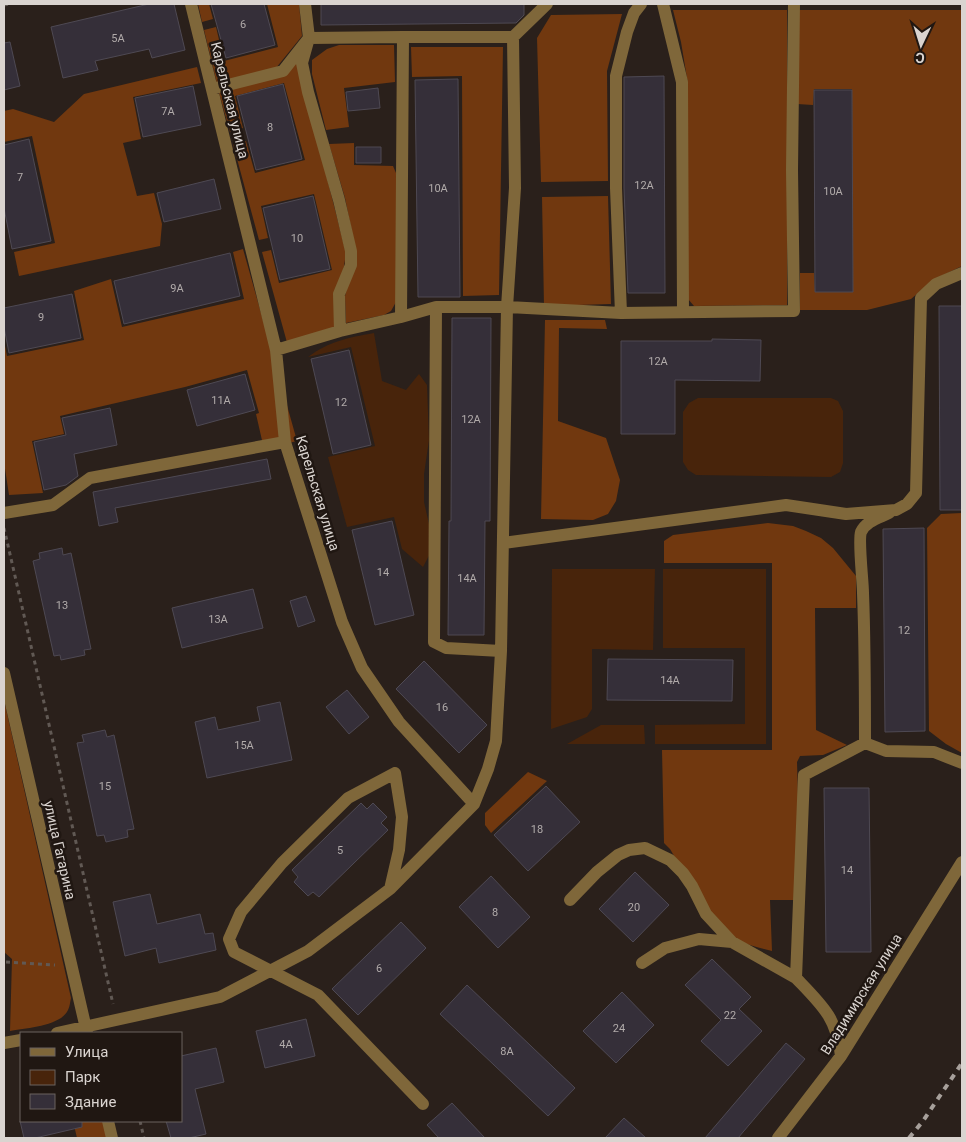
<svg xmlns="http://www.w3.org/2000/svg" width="966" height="1142" font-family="Roboto,sans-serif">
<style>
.green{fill:#48240b}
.forest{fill:#71380f}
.building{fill:#352f39;stroke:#4e4953}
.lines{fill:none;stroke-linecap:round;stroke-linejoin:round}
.path{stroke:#615954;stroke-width:3;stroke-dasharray:4 4;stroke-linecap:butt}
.minor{stroke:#7f673a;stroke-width:12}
.rail{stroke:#a7a09b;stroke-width:4;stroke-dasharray:6 6;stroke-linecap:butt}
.labels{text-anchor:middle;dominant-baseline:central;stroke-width:5;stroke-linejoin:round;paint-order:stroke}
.number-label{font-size:11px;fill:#b1abaa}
.street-label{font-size:14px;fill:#dad4d0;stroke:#201712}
</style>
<rect width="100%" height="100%" fill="#2a201b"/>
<path class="green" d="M374,333L382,381L406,390L419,374L427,385L429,440L424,474V502L434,546L423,567L402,549L394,517L347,527L328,457L375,446L351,347L308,357C330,341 347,338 374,333Z
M698,398H831L838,401L843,411V463L840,472L831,477L696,475L688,470L683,462V412L689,403Z
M552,569H655L653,650L592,649V709L587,717L551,729Z
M663,569H766V744H655V725L745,724V648H663Z
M601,725H644L645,744H567Z"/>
<path class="forest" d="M198,4H209L213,19L202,22Z
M267,4H299L302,36L276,68L217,84L204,30L216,27L224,61L278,47Z
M673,10H787V305L694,306L688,299L686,232L688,84L681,42Z
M798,10H962V266L933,280L911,299L867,310H800V273H814L815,292H853L852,89H814L813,105L797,104Z
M622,14L607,71L608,181L541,182L537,38L551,15Z
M339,45H394L395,82L344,88L349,127L326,130L312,74V60L327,49Z
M411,47H503L499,295L463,296L462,76L412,77Z
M297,60L346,253L335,327L288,346L262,252L271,250L279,283L332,270L314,194L261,206L268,238L259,240L233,144L246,141L255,173L305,160L284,83L235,96L243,128L230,132L219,93Z
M197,67L201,83L133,97L141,139L123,143L137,196L154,193L162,224L160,246L19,276L14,252L55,243L32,136L4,142V111L13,109L54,122L84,94Z
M354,143V165L393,166L396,173V302L391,311L384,315L346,323L345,296L356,252L345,198L329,144Z
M608,196L611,304L544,306L542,197Z
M243,249L297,441L264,449L256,414L259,413L247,370L185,387L60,416L64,434L32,441L43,493L9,495L4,462V341L7,356L84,340L74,291L111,279L122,327L244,299L233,252Z
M545,320H605L607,329L559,328L558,421L606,438L620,480L616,501L608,514L593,520L541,519Z
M962,513V753L946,744L929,731L927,528L941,514Z
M768,523L793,526L806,531L821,538L833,548L856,576V608H815L816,730L847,745L823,755L800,756L797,762L801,900H770L772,951C760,948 746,945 735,939C717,929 682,869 670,849L664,843L662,750H772V563H664V541L673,535Z
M4,700L71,998C70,1002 70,1006 68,1010C61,1026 26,1028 10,1031L12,959L4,952Z
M528,772L547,781L491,833L485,825V813Z
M73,1121H103L108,1138H77Z"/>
<path class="building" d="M149,4H174L185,50L152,58L149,49L95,61L98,70L63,78L51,27Z
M211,4H264L275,45L226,58Z
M321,4H524V15L516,23L321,25Z
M10,42L20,86L4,90V43Z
M664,76L665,293H628L624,188V77Z
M458,79L460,297H418L415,80Z
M283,84L302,159L256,170L237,96Z
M193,86L201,125L143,137L135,98Z
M378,88L380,108L348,111L346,92Z
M814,90H852L853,292H815Z
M29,139L51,241L12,249L4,208V145Z
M356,147H381V163H356Z
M214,179L221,209L164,222L157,193Z
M313,196L330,269L280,280L263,208Z
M230,253L240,296L124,324L114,281Z
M72,294L81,338L9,353L4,327V308Z
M939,306H962V510H940Z
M452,318H491L490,521H485L484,635H448L449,521H451Z
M712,339L761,340L760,381L675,380V434H621V341H712Z
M349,350L371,445L333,454L311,359Z
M245,374L255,410L197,426L187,390Z
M110,408L117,445L74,454L78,476L66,485L44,490L34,442L66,435L62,418Z
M267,459L271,479L115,508L118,522L99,526L93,492Z
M392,521L414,615L375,625L352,530Z
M924,528L925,731L885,732L883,529Z
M62,548L63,555L71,553L91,649L84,650L85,655L61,660L60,655L54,656L33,561L40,559L39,553Z
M253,589L263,628L182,648L172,608Z
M306,596L315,621L298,627L290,601Z
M608,659L733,660L732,701L607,700Z
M424,661L487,725L459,753L396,689Z
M347,690L369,717L349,734L326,707Z
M280,702L292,760L207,778L195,722L215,717L218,730L260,721L257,707Z
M105,730L107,737L114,735L134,829L127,830L128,837L106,842L104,835L97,836L77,743L84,742L82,735Z
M546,786L580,822L528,871L494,835Z
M824,788H869L871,952H826Z
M361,803L367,809L373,803L387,817L381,823L388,830L319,897L313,892L308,896L294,882L298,877L292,870Z
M635,872L669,905L633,942L599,909Z
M491,876L530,917L498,948L459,907Z
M150,894L157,924L200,914L205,934L213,933L216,950L159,963L156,948L125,956L113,902Z
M401,922L426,948L358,1015L332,989Z
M712,959L751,997L739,1009L762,1031L728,1066L701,1041L721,1020L685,985Z
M467,985L575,1088L548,1116L440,1014Z
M622,992L654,1025L616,1063L583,1031Z
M306,1019L315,1056L265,1068L256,1031Z
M786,1043L805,1059L738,1138H705Z
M216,1048L224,1082L195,1089L206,1134L189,1138H171L166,1121H181V1056Z
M452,1103L485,1138H439L427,1125Z
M624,1118L646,1138H605Z
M20,1121H82V1127L35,1138H24Z"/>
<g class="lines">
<path class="path" d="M4,5L10,4
M4,528L113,1004
M6,962L55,965
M140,1121L144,1138"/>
<path class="minor" d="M191,4L276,350L285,442L342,622L362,668L399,722L474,804
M305,4L309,38L302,63L308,92L339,200L351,251V265L339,294L340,331
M663,4L682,82L683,312
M403,37H513
M212,89L283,71L309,38L403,37L401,317L340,331L276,350
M436,307H507L621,313L616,188V76L627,32L634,13L641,4
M621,313L794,311L792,170L794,4
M401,317L436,307L434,642L446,648L501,651
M4,513L53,505L90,478L285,442
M503,543L786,505L846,514L896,510L907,504L916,493L921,298L936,284L962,273
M4,673L87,1033
M865,743L886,751L934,752L962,763
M390,889L399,850L402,817L395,773L348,798L282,863L241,912L229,939L234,952L318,995L423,1104
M570,900L597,872L618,855L629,850L645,848L670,860L683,873L692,886L706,914L732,942
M642,963L665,948L699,939L732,942L796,978
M57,1033L220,997L308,951L390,889L474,804L488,769L496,741L501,651L507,307L515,188L513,37L547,4
M4,1043L21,1040
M841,1056C837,1018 822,1005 796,978L804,775L865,743C865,693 865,643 863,593C863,582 858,540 861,532C866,521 879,518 889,513
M108,1121L112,1138
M778,1138L841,1056L962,862"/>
<path class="rail" d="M909,1138L923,1121L962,1063"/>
</g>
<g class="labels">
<g class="number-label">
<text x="243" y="24">6</text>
<text x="118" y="38">5А</text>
<text x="168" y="111">7А</text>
<text x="270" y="127">8</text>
<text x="20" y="177">7</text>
<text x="644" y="185">12А</text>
<text x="438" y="188">10А</text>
<text x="833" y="191">10А</text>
<text x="297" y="238">10</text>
<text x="177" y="288">9А</text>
<text x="41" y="317">9</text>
<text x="658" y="361">12А</text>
<text x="221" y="400">11А</text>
<text x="341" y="402">12</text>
<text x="471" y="419">12А</text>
<text x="383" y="572">14</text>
<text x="467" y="578">14А</text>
<text x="62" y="605">13</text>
<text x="218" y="619">13А</text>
<text x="904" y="630">12</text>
<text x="670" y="680">14А</text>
<text x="442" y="707">16</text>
<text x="244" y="745">15А</text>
<text x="105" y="786">15</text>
<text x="537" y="829">18</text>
<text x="340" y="850">5</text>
<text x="847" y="870">14</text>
<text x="634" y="907">20</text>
<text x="495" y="912">8</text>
<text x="379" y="968">6</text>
<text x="730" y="1015">22</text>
<text x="619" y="1028">24</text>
<text x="286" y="1044">4А</text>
<text x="507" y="1051">8А</text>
</g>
<g class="street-label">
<text transform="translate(230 100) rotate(76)">Карельская улица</text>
<text transform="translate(318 493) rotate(73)">Карельская улица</text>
<text transform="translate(60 850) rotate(77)">улица Гагарина</text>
<text transform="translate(861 994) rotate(-58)">Владимирская улица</text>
</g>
</g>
<rect width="966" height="1142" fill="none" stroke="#dad4d0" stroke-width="10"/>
<rect x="20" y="1032" width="162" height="90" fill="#201712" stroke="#6a635e"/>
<rect x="30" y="1048" width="25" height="8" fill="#7f673a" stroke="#6a635e"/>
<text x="65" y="1057" font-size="15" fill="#dad4d0">Улица</text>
<rect x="30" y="1070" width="25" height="15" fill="#48240b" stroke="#6a635e"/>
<text x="65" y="1082" font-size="15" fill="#dad4d0">Парк</text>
<rect x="30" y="1094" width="25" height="15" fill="#352f39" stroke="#6a635e"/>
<text x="65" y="1107" font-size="15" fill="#dad4d0">Здание</text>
<g transform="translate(921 45) rotate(184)" stroke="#201712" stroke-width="4" paint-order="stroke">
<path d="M0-4L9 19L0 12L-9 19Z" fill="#dad4d0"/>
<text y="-8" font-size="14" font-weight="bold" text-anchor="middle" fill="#dad4d0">С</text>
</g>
</svg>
